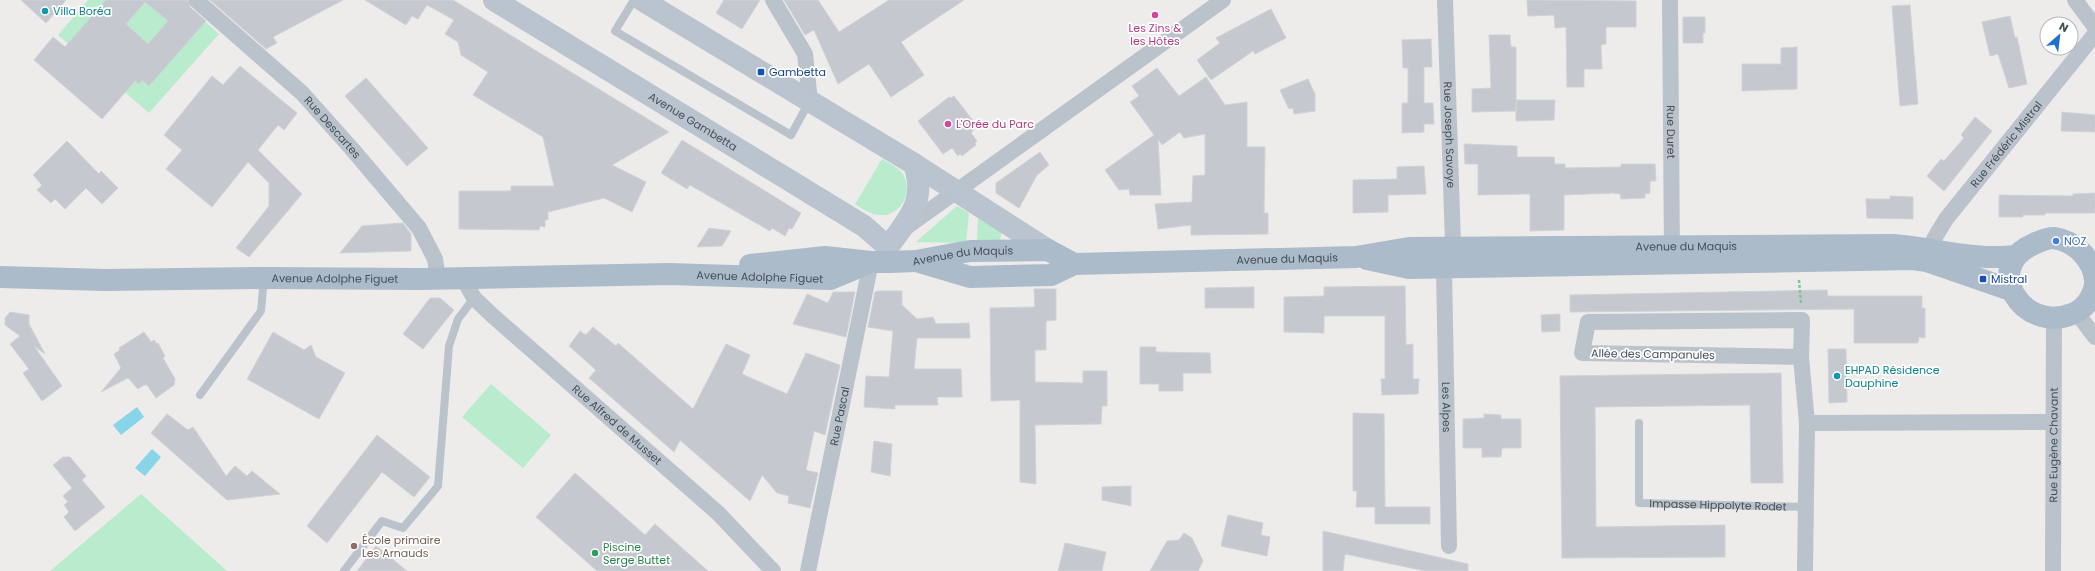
<svg xmlns="http://www.w3.org/2000/svg" width="2095" height="571" font-family="Poppins,sans-serif">
<style>
.green{fill:#b9eccd}
.water{fill:#88d4e8}
.building{fill:#c5c8ce;stroke:#cfd2d7;fill-rule:evenodd}
.lines{fill:none;stroke-linecap:round;stroke-linejoin:round}
.path{stroke:#73c99e;stroke-width:2.5;stroke-dasharray:3 2;stroke-linecap:butt}
.service{stroke:#bac3cb;stroke-width:8}
.minor{stroke:#bac3cb;stroke-width:16}
.secondary{stroke:#b9c4cf;stroke-width:22}
.primary{stroke:#abbbca;stroke-width:22}
.culture-dot{fill:#0f9aa8;stroke:#fff;stroke-width:1.5}
.hotel-dot{fill:#d1479c;stroke:#fff;stroke-width:1.5}
.transit-dot{fill:#1a4fb4;stroke:#fff;stroke-width:1.5}
.shop-dot{fill:#3f7fe0;stroke:#fff;stroke-width:1.5}
.education-dot{fill:#8d6e63;stroke:#fff;stroke-width:1.5}
.leisure-dot{fill:#2e9e5b;stroke:#fff;stroke-width:1.5}
.labels{text-anchor:middle;dominant-baseline:central;stroke-width:3.5;stroke-linejoin:round;paint-order:stroke}
.culture-label{font-size:11px;fill:#0d838f;stroke:#fff;text-anchor:start}
.hotel-label{font-size:11px;fill:#b23c85;stroke:#fff}
.transit-label{font-size:11px;fill:#164399;stroke:#fff;text-anchor:start}
.street-label{font-size:11px;fill:#454f58;stroke:#fff}
.shop-label{font-size:11px;fill:#366cbe;stroke:#fff;text-anchor:start}
.education-label{font-size:11px;fill:#785e54;stroke:#fff;text-anchor:start}
.leisure-label{font-size:11px;fill:#27864d;stroke:#fff;text-anchor:start}
</style>
<rect width="100%" height="100%" fill="#eeebeb"/>
<path class="green" d="M88,0H180L219,34L149,113L58,35Z
M882,159C889,163 900,168 904,176C913,193 900,217 880,215C871,215 863,209 855,204Z
M957,206L969,213L966,243L916,242Z
M978,218L1002,231L1000,240L977,241Z
M491,384L551,435L523,468L462,417Z
M141,494L227,571H50Z"/>
<path class="water" d="M137,407L144,417L121,435L113,425Z
M152,449L161,457L145,476L135,468Z"/>
<path class="building" d="M21,0H66L46,23Z
M106,0H187L190,7L206,21L149,86L142,80L139,84L135,81L102,119L34,60L53,37L65,47ZM145,2L168,21L148,44L126,24Z
M210,0H343L273,37L277,43L266,49Z
M365,0H453L669,132L612,165L646,182L632,212L604,198L548,212V220H545V227L540,226L539,230L459,229V191H511V186H554L543,137L473,95L488,72L461,55L458,42L445,34L454,20L427,5L418,19L412,16L406,25Z
M724,0H760L742,29L716,13Z
M784,0H818L839,32L889,0H964L901,42L924,75L891,97L869,64L838,84L814,30L805,35Z
M1527,0L1636,1V27H1606V44L1601,45L1602,69H1584V87H1567L1566,27L1555,28L1554,15L1528,16Z
M1910,5L1918,104L1900,106L1892,6Z
M1271,9L1286,38L1255,54L1253,51L1211,80L1197,60L1220,43L1216,38Z
M2010,16L2015,38L2017,37L2027,84L2009,88L1998,54L1990,56L1982,22Z
M1683,17H1705V33H1703V43H1683Z
M1489,35H1510L1511,47H1516V100H1555L1554,120L1516,121V101V111L1472,112V89L1491,88Z
M1431,39L1432,67H1424V103H1433L1434,124H1424V132L1402,133V103H1408V68H1403L1402,40Z
M1797,47V89L1742,91V64H1781V48Z
M240,66L297,113L284,130L278,125L258,150L302,194L249,257L236,248L269,206V183L248,162L212,207L166,169L182,150L164,135L212,76L223,85Z
M1157,68L1179,96L1206,77L1225,105L1247,102V147H1265L1264,213H1268V234L1191,235V225L1158,229L1155,204L1192,202L1193,176L1205,175V134L1184,138L1180,132L1162,145L1158,139L1161,195H1130L1129,189L1119,190L1105,170L1154,135L1130,102L1139,96L1132,86Z
M366,78L428,148L407,166L345,96Z
M1308,79L1315,94V111L1294,114L1293,108L1289,109L1280,90Z
M954,96L977,126L971,133L977,141L975,143L976,145L962,156L960,154L958,156L952,148L943,154L918,121L949,97L951,98Z
M2062,112L2095,115V132L2061,131Z
M1975,117L1992,131L1944,191L1927,176L1941,159L1944,161L1964,138L1961,135Z
M682,140L801,213L792,229L789,228L785,236L772,228L770,231L690,185L687,189L661,173Z
M67,141L99,174L101,171L118,188L102,204L86,188L65,209L55,199L51,203L37,190L42,185L33,175Z
M1464,144L1517,146V157H1554L1555,164H1565V168L1621,167V164H1655L1656,181H1650V193L1645,194V198L1621,199L1620,194L1613,193L1564,195V230L1530,231V194L1478,195V164H1465Z
M1040,152L1049,165L1037,175L1019,208L996,193V183Z
M1424,166L1426,194L1388,195V212L1353,213V180L1397,179V167Z
M2095,193V213H2045V215H2023V217H1999V195L2073,196V194Z
M1890,196L1913,197V219L1867,218L1866,199H1890Z
M403,223L411,234V251L340,253L362,226Z
M709,228L731,231L722,246L697,247Z
M1405,286L1406,345L1413,344V379H1419L1418,394L1382,395L1381,379H1385V316H1324V333L1284,332V297L1324,296V287Z
M1254,287V308H1205V288Z
M1034,289H1056V320L1046,321V350H1035V382L1083,383V371H1107V406H1102L1101,424L1035,425L1036,484L1020,482V400L991,401L990,308L1035,307Z
M1827,290L1828,296H1922V308H1925V338L1919,337L1918,343H1854V309L1570,312V295Z
M878,291H902V305L917,319L933,317L936,324L969,323L970,338H917L914,369H961L962,397H937L938,405H895V409L864,407L866,376L889,377L893,331L868,327L875,292Z
M833,292H855L846,337L793,324L807,294L828,303Z
M430,298H440L454,310L423,349L403,334Z
M10,312L29,315V324L45,354L34,346L62,386L42,401L23,373L29,369L10,344L20,336L5,325V318Z
M1560,314V331L1542,332L1541,315Z
M593,327L616,346L618,343L693,409L726,344L750,355L742,374L787,394L806,353L840,365L825,435L814,431L806,470L818,473L810,508L788,503L789,496L777,493L762,475L750,501L680,440L674,452L589,378L596,370L569,346L580,331L586,335Z
M144,332L151,342L154,340L157,344L158,343L165,356L163,358L175,379L174,385L156,398L147,385H144L138,389L128,378L101,392L121,368L114,354L120,350L119,348Z
M273,332L304,350L311,345L316,357L345,373L319,419L247,379Z
M1140,347H1156V352L1210,353L1211,373H1183V391H1159V384H1140Z
M1828,349H1846L1847,402L1829,403Z
M1781,373L1783,483H1751L1750,405L1595,407L1596,527L1725,525V557L1562,558L1560,376Z
M1353,413L1384,414L1385,507H1430V524H1375V507H1356L1357,491H1353Z
M167,414L188,430L193,427L226,476L235,466L247,476L252,471L280,494L227,500L151,433Z
M1484,414L1501,415V419H1521V448H1502L1501,457H1482V448H1463V419L1484,418Z
M377,435L430,477L414,497L382,472L327,543L307,526Z
M874,441L892,444L890,476L871,472Z
M63,457H70L86,476L82,480L105,507L75,531L64,517L69,512L64,505L68,502L63,496L72,488L53,465Z
M575,473L645,535L655,524L708,571H597L536,517Z
M1131,486V506L1102,500V487Z
M1228,515L1263,523L1261,535L1270,537L1267,556L1221,546Z
M1323,531L1468,564V571H1425L1345,554L1343,571H1323Z
M1184,533L1192,538L1203,561L1198,571H1150L1167,541L1179,540Z
M1065,543L1106,552L1102,571H1058Z
M376,546L385,553L407,571H357Z"/>
<g class="lines">
<path class="path" d="M1799,280L1801,303"/>
<g class="service">
<path d="M634,0L615,31L791,135L809,102"/>
<path d="M200,395L261,311L264,278"/>
<path id="s1" d="M1639,423V503L1804,507"/>
<path d="M344,571L382,521L403,528L438,486L449,346L458,319L474,298"/>
</g>
<g class="minor">
<path id="s2" d="M196,0L302,93L352,149L419,228L435,259L438,278"/>
<path d="M773,0L805,54L810,101"/>
<path id="s3" d="M1445,0L1453,244L1444,268L1449,546"/>
<path id="s4" d="M1670,0L1672,256"/>
<path d="M2075,0L2095,27"/>
<path d="M905,228L1223,0"/>
<path id="s5" d="M1928,260L1934,239L1946,219L2095,34"/>
<path id="s6" d="M463,278L474,298L493,316L718,513L773,571"/>
<path d="M2076,312L2095,337"/>
<path d="M1801,357L1582,353L1588,322L1802,320L1801,357L1807,423L1805,571"/>
<path d="M1807,423L2053,422"/>
<path id="s7" d="M808,571L871,262"/>
<path id="s8" d="M2053,571L2054,319"/>
</g>
<g class="secondary">
<path id="s9" d="M494,0L864,226L888,247L889,262"/>
<path d="M642,0L914,164L1048,250"/>
<path d="M888,247C909,218 927,201 914,164"/>
</g>
<g class="primary">
<path d="M1367,259L1409,268L1913,259L1927,261L2011,290"/>
<path id="s10" d="M916,261L970,277L1051,275L1074,264L1356,257L1409,248L1892,245C1934,248 1974,261 2016,256"/>
<path id="s11" d="M750,265L825,257L871,262H889L916,261L970,251L1048,250L1074,264"/>
<path id="s12" d="M0,277L105,280L264,278L420,279L669,274L830,279L871,262"/>
<path d="M2095,281C2094,260 2075,241 2054,238C2047,238 2040,241 2034,244C1981,266 2022,334 2072,314C2085,309 2092,299 2095,285"/>
</g>
</g>
<g class="culture-dot">
<circle cx="45" cy="11" r="4"/>
<circle cx="1837" cy="376" r="4"/>
</g>
<g class="hotel-dot">
<circle cx="1155" cy="15" r="4"/>
<circle cx="948" cy="124" r="4"/>
</g>
<g class="transit-dot">
<rect x="757" y="68" width="8" height="8" rx="2"/>
<rect x="1979" y="275" width="8" height="8" rx="2"/>
</g>
<circle class="shop-dot" cx="2056" cy="241" r="4"/>
<circle class="education-dot" cx="354" cy="546" r="4"/>
<circle class="leisure-dot" cx="595" cy="553" r="4"/>
<g class="labels">
<g class="culture-label">
<text x="53" y="11">Villa Boréa</text>
<text x="1845" y="370">EHPAD Résidence<tspan x="1845" dy="13">Dauphine</tspan></text>
</g>
<g class="hotel-label">
<text x="1155" y="28">Les Zins &amp;<tspan x="1155" dy="13">les Hôtes</tspan></text>
<text x="956" y="124" text-anchor="start">L'Orée du Parc</text>
</g>
<g class="transit-label">
<text x="769" y="72">Gambetta</text>
<text x="1991" y="279">Mistral</text>
</g>
<g class="street-label">
<text stroke="none"><textPath href="#s9" startOffset="233">Avenue Gambetta</textPath></text>
<text stroke="none"><textPath href="#s2" startOffset="187">Rue Descartes</textPath></text>
<text stroke="none"><textPath href="#s4" startOffset="132">Rue Duret</textPath></text>
<text stroke="none"><textPath href="#s3" startOffset="135">Rue Joseph Savoye</textPath></text>
<text stroke="none"><textPath href="#s5" startOffset="141">Rue Frédéric Mistral</textPath></text>
<text stroke="none"><textPath href="#s10" startOffset="776">Avenue du Maquis</textPath></text>
<text stroke="none"><textPath href="#s11" startOffset="214">Avenue du Maquis</textPath></text>
<text stroke="none"><textPath href="#s10" startOffset="376">Avenue du Maquis</textPath></text>
<text stroke="none"><textPath href="#s12" startOffset="760">Avenue Adolphe Figuet</textPath></text>
<text stroke="none"><textPath href="#s12" startOffset="335">Avenue Adolphe Figuet</textPath></text>
<text transform="translate(1653 354) rotate(1)">Allée des Campanules</text>
<text stroke="none"><textPath href="#s3" startOffset="409">Les Alpes</textPath></text>
<text stroke="none"><textPath href="#s7" startOffset="158">Rue Pascal</textPath></text>
<text stroke="none"><textPath href="#s6" startOffset="214">Rue Alfred de Musset</textPath></text>
<text stroke="none"><textPath href="#s8" startOffset="126">Rue Eugène Chavant</textPath></text>
<text stroke="none"><textPath href="#s1" startOffset="159">Impasse Hippolyte Rodet</textPath></text>
</g>
<g class="shop-label">
<text x="2064" y="241">NOZ</text>
</g>
<g class="education-label">
<text x="362" y="540">École primaire<tspan x="362" dy="13">Les Arnauds</tspan></text>
</g>
<g class="leisure-label">
<text x="603" y="547">Piscine<tspan x="603" dy="13">Serge Buttet</tspan></text>
</g>
</g>
<g transform="translate(2059 36) rotate(28)"><circle r="19" fill="#ffffff" stroke="#b5b9bc"/>
<path d="M0-3L7 15L0 10L-7 15Z" fill="#1e6fd5"/>
<text y="-6" font-size="11" font-weight="bold" text-anchor="middle" fill="#454f58">N</text>
</g>
</svg>
